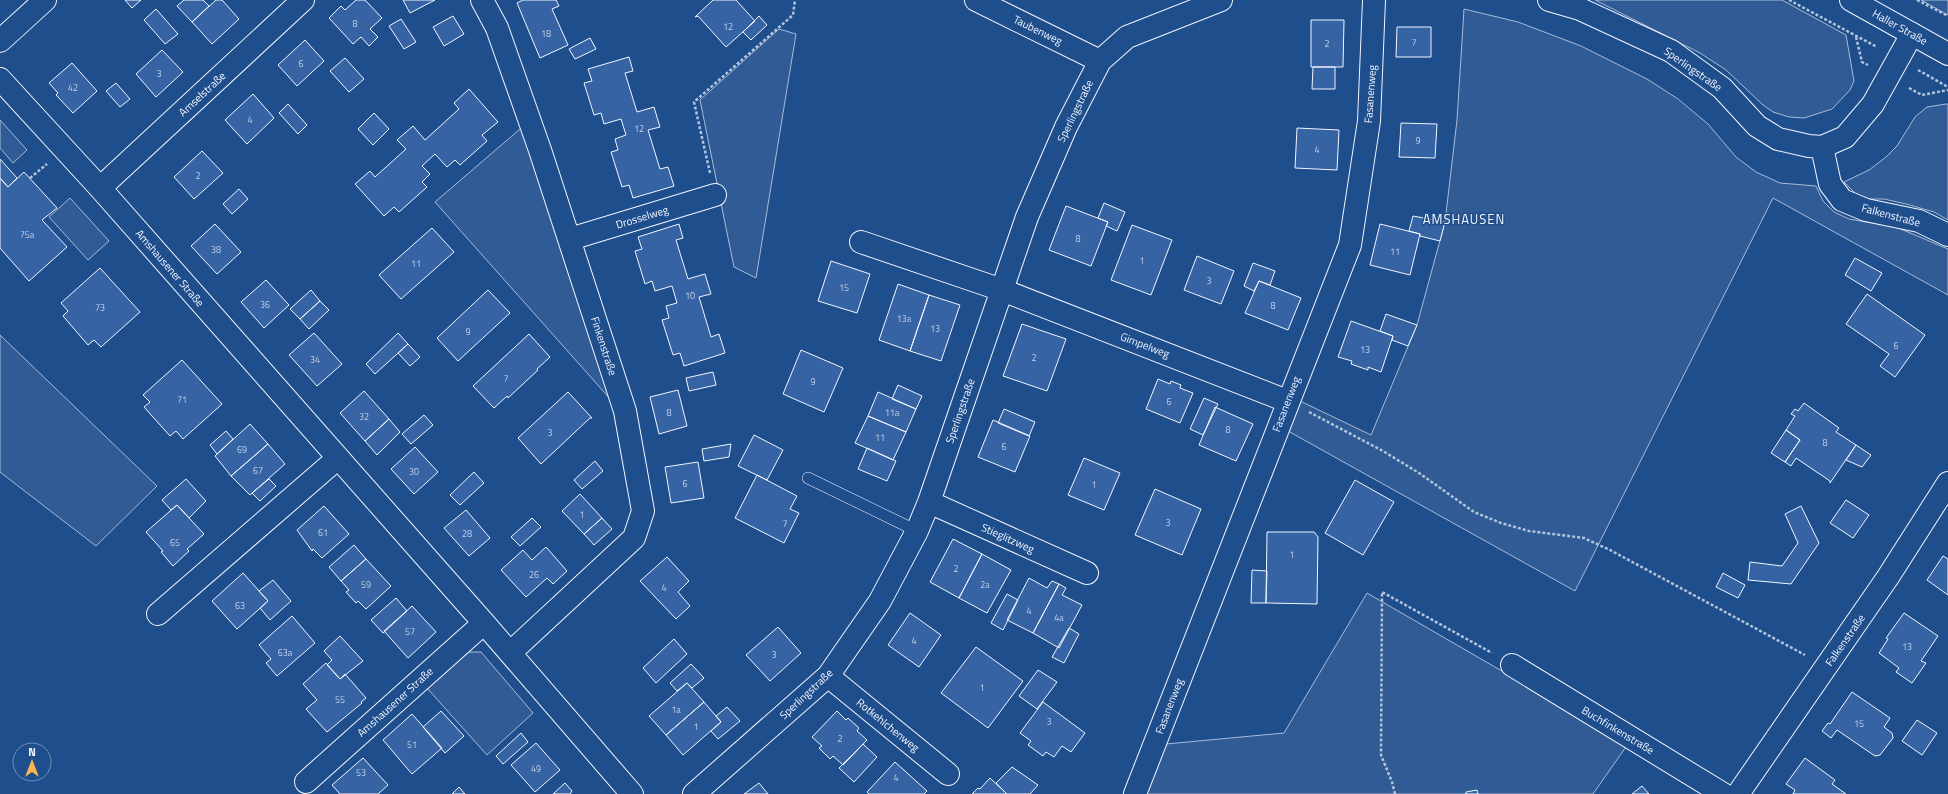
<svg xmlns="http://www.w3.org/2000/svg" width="1948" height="794" font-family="'Titillium Web',sans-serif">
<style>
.built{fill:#305b95;stroke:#a8bbd7}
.building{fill:#3563a3;stroke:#f2f6ff}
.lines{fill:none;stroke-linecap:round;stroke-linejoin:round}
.lane-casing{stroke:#f2f6ff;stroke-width:12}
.street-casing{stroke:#f2f6ff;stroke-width:24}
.secondary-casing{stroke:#f2f6ff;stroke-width:24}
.path{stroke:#b3c4dc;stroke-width:2.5;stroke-dasharray:3 2;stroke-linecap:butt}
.lane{stroke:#1f4e8c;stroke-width:11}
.street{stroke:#1f4e8c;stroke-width:22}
.secondary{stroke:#1f4e8c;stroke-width:22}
.labels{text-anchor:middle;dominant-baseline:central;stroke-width:3;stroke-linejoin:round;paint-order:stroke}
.number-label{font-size:9px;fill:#c3d1e8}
.street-label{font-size:11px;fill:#f2f6ff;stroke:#1f4e8c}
.quarter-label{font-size:13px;letter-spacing:1px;fill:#f2f6ff;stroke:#1f4e8c}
</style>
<rect width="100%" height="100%" fill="#1f4e8c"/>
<path class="built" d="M1595,0H1782L1846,35L1854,81L1850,90L1832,109L1804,118L1789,117L1773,112L1763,105L1726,70L1700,53Z
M1921,0H1948V15Z
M1464,9L1518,22L1581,46L1647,79L1678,99L1708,124L1736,157L1756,172L1780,183L1816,186L1823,201L1834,212L1849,219L1896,227L1948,249V295L1773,198L1575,591L1288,431L1300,401L1371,435L1417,325L1445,222L1457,120Z
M779,29L796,34L756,278L734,267L700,100Z
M1946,104H1948V220L1934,212L1906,204L1884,199H1870L1856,194L1844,182L1869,170L1886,157L1897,146L1915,117L1927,107Z
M0,120L27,150L13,163L0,148Z
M527,123L620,410L435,202Z
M70,198L109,241L88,260L49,217Z
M0,335L157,486L96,546L0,472Z
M1367,593L1628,744L1593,794H1147L1166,744L1284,733Z
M464,652H481L533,713L487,755L426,687Z"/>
<path class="building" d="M125,0H141L132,8Z
M184,0H203L209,6L192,22L177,6Z
M216,0H222L239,19L212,44L192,22Z
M356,0H365L382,18L370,29L378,37L369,46L361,37L353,44L329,18L341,6L345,10Z
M403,0H435L410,13Z
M523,0H556L559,6L552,9L568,45L540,58L517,3Z
M713,0H736L755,21L726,47L698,16L695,17Z
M156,9L178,34L165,44L144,20Z
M453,16L464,34L444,46L433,27Z
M759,16L767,25L751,40L743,32Z
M401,19L416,42L404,49L389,26Z
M1311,20H1344L1343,67H1311Z
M1397,27H1431V57H1396Z
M590,38L596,49L575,59L569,49Z
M305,40L324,61L297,86L278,65Z
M162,50L183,72L156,97L136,74Z
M629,57L633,71L625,73L637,112L654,107L660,127L648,130L660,169L668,167L674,186L633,198L629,185L622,187L611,152L618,150L615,139L626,135L621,119L604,124L601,113L594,115L584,83L592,81L588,69Z
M345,58L364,79L349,92L330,71Z
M72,63L97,91L73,113L56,95L58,93L49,83Z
M1313,67H1335V89H1312Z
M116,83L130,99L120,107L106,91Z
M469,89L498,122L482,135L487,141L460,165L455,160L447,167L435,154L422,166L430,174L422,182L427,187L399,212L394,207L384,216L355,184L370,171L375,177L406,149L397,140L413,126L425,140L459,109L454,103Z
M253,94L274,118L247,144L225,120Z
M288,104L307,125L298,134L279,113Z
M374,113L389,129L373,145L358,129Z
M1401,123L1437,124L1435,158L1399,157Z
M1297,128L1339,130L1337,170L1295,168Z
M202,151L223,173L194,199L174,177Z
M0,159L17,178L8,187L0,178Z
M24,172L57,208L42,220L67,247L29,281L0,248V178L8,187Z
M239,189L248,199L232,214L223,204Z
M1104,203L1125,212L1117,231L1106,226L1108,222L1098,218Z
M1066,206L1108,222L1091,266L1049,250Z
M1413,216L1445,222L1440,241L1420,236V234L1409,231Z
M215,224L241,252L217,274L191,246Z
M679,224L683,238L676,240L688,279L705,274L711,294L699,297L711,337L719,334L725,353L684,366L680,353L673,355L662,320L669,318L666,306L677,303L672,286L655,291L652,281L645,284L635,251L642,249L638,237Z
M1380,224L1420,234L1410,275L1370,265Z
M1132,225L1172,240L1151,295L1111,280Z
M432,228L454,252L401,299L379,275Z
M1197,256L1234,271L1221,304L1184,290Z
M1855,258L1882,273L1871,291L1845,275Z
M831,261L870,274L857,313L818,301Z
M1253,263L1275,271L1270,285L1259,281L1254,291L1244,286Z
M100,268L140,312L101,347L94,340L88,345L63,316L68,311L61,303Z
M266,280L289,305L264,328L241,302Z
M1259,281L1301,298L1288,330L1245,313Z
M898,284L929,295L910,351L879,340Z
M311,290L320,301L300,319L290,309Z
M488,290L510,313L458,361L437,338Z
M1867,294L1925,335L1895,377L1880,366L1889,354L1846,324Z
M929,295L960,305L941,361L910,351Z
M320,301L329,310L309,329L300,319Z
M1386,314L1417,325L1408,346L1392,340L1393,336L1380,331Z
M1351,321L1393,336L1381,372L1368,367V370L1351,364L1352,361L1338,357Z
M1022,324L1066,339L1047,391L1003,376Z
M314,333L342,364L317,386L289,355Z
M398,333L408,344L375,374L366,364Z
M529,334L550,357L537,369L538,370L508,398L507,396L494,408L473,386Z
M408,344L420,357L410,366L398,353Z
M801,350L843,368L824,412L783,394Z
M182,360L222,404L183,439L176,431L170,436L144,407L150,402L143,395Z
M713,372L716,385L689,391L686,378Z
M1158,379L1170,384L1171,381L1181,385L1180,388L1193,393L1180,423L1146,409Z
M898,385L922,396L916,409L892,399Z
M678,390L687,426L659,434L650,397Z
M364,391L389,419L365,441L340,413Z
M568,392L592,418H590L541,464L518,438Z
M878,392L916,409L906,432L868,416Z
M1204,398L1218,404L1203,435L1190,429Z
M1804,403L1839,428L1836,432L1856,445L1830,483V481L1796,458L1791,466L1785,462L1800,440L1786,430L1795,416L1791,414L1795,409L1798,411Z
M1215,407L1253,424L1236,461L1199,445Z
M1004,409L1035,422L1029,436L998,423Z
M424,415L433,425L411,444L402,434Z
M868,416L906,432L893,460L855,443Z
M389,419L400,432L377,455L365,441Z
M993,420L1030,436L1015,472L978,457Z
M250,424L268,444L231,476L215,456Z
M1786,430L1800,440L1785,462L1771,453Z
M226,431L233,439L217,454L210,445Z
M754,435L783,450L767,480L738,466Z
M268,444L285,464L250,495L231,476Z
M731,444L729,457L704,461L702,449Z
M1856,445L1871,455L1862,467L1846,460Z
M415,447L438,472L414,494L391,469Z
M867,448L896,461L887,481L858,469Z
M1084,458L1120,473L1104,510L1068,495Z
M595,461L603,471L582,489L574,480Z
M698,462L704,498L671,503L665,467Z
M474,472L484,483L460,505L450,495Z
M757,475L797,496L790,509L799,513L784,543L735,518Z
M186,479L206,501L189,518L177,505L171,510L162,500Z
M269,479L276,486L260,501L252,493Z
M1355,480L1394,502L1363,555L1325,533Z
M1155,489L1201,509L1182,555L1135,535Z
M580,494L602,518L584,534L562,511Z
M1846,500L1869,515L1853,538L1830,523Z
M177,505L204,534L187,549L189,551L173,566L161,552L163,551L146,532Z
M324,506L349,534L322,558L313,549L312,551L297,530Z
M1801,506L1819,543L1791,584L1748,580L1750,562L1782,566L1798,543L1785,514Z
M466,510L490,538L469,556L444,528Z
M532,518L541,527L520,546L511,537Z
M602,518L612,529L594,545L584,534Z
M1267,532H1314L1318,537L1317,604L1266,603Z
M953,539L982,554L959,598L930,582Z
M354,545L366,559L341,581L329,567Z
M546,547L567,571L553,584L547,578L526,597L501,570L523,550L532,560Z
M982,554L1011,570L987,613L959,598Z
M1943,556L1948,559V595L1927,580Z
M667,557L689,581L678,592L690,606L676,619L640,581Z
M366,559L391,586L366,609L358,601L356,603L346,592L349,590L341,581Z
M1252,570L1267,571L1266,603H1251Z
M243,573L268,601L237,629L212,601Z
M1723,573L1745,585L1738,598L1716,587Z
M1029,578L1047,588L1052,581L1059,584L1033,633L1007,620Z
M273,580L291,601L270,620L260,608L268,601L259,591Z
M1059,584L1066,588L1062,595L1082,605L1059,648L1033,633Z
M1007,594L1018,600L1003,630L991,623Z
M396,598L407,611L383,633L371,620Z
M412,606L436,632L408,658L384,631Z
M910,613L941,635L919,667L888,645Z
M1904,613L1938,636L1921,661L1926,663L1912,683L1896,672L1899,668L1879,653L1888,639L1886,638Z
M292,616L315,643L277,676L266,663L271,659L259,645Z
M778,627L801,653L770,681L746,655Z
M1069,628L1079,634L1064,663L1052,657Z
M340,636L363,661L340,679L327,665L332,660L324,651Z
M674,639L687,654L656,683L643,668Z
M976,647L1023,681L988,728L941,693Z
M326,663L340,679L345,674L366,698L361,702L362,703L327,732L306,709L317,700L303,684Z
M691,664L704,678L692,688L687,683L677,691L670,683Z
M1038,670L1057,682L1037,709L1019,696Z
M687,683L704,702L666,735L649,716Z
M1852,692L1890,718L1884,727L1892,733L1893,738L1880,755L1875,756L1837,730L1831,738L1822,731L1828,723L1830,724Z
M704,702L721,722L683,755L666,735Z
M1043,702L1085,733L1071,752L1062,746L1054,757L1046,752L1043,756L1028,745L1031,741L1020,733Z
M727,707L740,721L718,739L711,731L721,722L716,716Z
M441,711L464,736L445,753L423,727Z
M837,711L846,720L848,718L859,728L857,731L867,740L843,765L833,756L830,759L819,748L822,746L812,737Z
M412,714L442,748L412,774L383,740Z
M1917,720L1937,733L1922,755L1902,741Z
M521,733L528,742L503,764L496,756Z
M536,743L560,770L535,792L511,765Z
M863,744L877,757L854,782L839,768Z
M363,758L388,785L378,794H340L332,785Z
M1805,758L1835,780L1832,784L1846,794H1793L1795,790L1786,784Z
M895,762L927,791L924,794H869L867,792Z
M1012,767L1038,785L1030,794H1007L996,783Z
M990,778L1007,794H972L978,788L980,789Z
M565,783L572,791L570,794H553Z
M759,783L768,794H744Z
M1642,786L1649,794H1632Z
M459,787L465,794H452Z
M1477,790L1478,794H1466V792Z"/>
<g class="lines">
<defs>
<path id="lane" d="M808,478L917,531"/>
<path id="street" d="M482,0L497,28L540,150L625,411L643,511L634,538L510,653
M976,0L1100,61
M1549,0L1580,9L1671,51L1722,88L1757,126L1778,139L1809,146L1822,147L1845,137L1873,104L1912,34
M0,41L45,0
M0,79L100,188L484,623L632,794
M1822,147L1830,184L1842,200L1866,210L1919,221L1948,235
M100,188L303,0
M570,239L715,195
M861,242L1002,290L1287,401
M929,502L1087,573
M158,614L338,458
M1512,665L1723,794
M828,676L948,774
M306,782L484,623
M694,794L828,676L880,601L917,531L929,502L1027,217L1066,127L1100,61L1127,37L1221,0
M1135,794L1350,245L1369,121L1374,0
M1738,794L1888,577L1948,483"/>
<path id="secondary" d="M1851,0L1948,54"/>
</defs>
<use href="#lane" class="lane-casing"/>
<use href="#street" class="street-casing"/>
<use href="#secondary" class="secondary-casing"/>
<path class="path" d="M1789,0L1877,47
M1917,0L1948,16
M1856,37L1862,62L1868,65
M1918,70L1948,87
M1909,88L1922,95L1948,90
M710,173L694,102L793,15L795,0
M30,178L47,164
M1309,412L1383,451L1419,473L1474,512L1501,523L1529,531L1584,538L1610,550L1805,655
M1395,794L1392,782L1381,755L1382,592L1492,653"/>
<use href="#lane" class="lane"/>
<use href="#street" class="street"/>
<use href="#secondary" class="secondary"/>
</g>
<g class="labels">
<g class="number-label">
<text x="355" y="23">8</text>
<text x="728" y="26">12</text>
<text x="546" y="33">18</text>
<text x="1414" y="42">7</text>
<text x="1327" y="43">2</text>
<text x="301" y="63">6</text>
<text x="159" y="73">3</text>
<text x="73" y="87">42</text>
<text x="250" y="119">4</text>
<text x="639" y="128">12</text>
<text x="1418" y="140">9</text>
<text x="1317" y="149">4</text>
<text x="198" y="175">2</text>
<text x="27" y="234">75a</text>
<text x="1078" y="238">8</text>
<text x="216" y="249">38</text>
<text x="1395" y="251">11</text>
<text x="1142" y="260">1</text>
<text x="416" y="263">11</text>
<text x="1209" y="280">3</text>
<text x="844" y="287">15</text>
<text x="690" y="295">10</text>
<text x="265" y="304">36</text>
<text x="1273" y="305">8</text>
<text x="100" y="307">73</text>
<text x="904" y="318">13a</text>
<text x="935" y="328">13</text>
<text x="468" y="331">9</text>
<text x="1896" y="345">6</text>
<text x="1365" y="349">13</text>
<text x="1034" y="357">2</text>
<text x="315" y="359">34</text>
<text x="506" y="378">7</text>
<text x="813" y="381">9</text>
<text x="182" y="399">71</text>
<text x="1169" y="401">6</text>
<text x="669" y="412">8</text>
<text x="892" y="412">11a</text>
<text x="364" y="416">32</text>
<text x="1228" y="429">8</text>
<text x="550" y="432">3</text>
<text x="880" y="437">11</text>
<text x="1825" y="442">8</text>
<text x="1004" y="446">6</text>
<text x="242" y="449">69</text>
<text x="258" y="470">67</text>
<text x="414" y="471">30</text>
<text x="685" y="483">6</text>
<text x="1094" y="484">1</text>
<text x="582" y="514">1</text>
<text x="1168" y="522">3</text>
<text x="785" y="523">7</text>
<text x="323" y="532">61</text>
<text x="467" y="533">28</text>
<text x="175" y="542">65</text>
<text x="1292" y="554">1</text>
<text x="956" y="568">2</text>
<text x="534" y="574">26</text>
<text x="366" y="584">59</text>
<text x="985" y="584">2a</text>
<text x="664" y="587">4</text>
<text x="240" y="605">63</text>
<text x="1029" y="610">4</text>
<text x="1059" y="617">4a</text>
<text x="410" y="631">57</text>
<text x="914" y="640">4</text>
<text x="1907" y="646">13</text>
<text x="285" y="652">63a</text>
<text x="774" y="654">3</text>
<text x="982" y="687">1</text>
<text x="340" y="699">55</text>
<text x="676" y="709">1a</text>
<text x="1049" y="721">3</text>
<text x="1859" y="723">15</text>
<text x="696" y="726">1</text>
<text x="840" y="738">2</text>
<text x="412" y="744">51</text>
<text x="536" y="768">49</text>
<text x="361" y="772">53</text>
<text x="896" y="777">4</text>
</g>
<g class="street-label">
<text transform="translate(1900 27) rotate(29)">Haller Straße</text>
<text transform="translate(1038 30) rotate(26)">Taubenweg</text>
<text transform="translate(1693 69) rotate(35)">Sperlingstraße</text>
<text transform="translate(202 94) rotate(-43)">Amselstraße</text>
<text transform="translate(1370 94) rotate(-86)">Fasanenweg</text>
<text transform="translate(1075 111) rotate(-64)">Sperlingstraße</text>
<text transform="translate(1891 215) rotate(15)">Falkenstraße</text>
<text transform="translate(642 217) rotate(-17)">Drosselweg</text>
<text transform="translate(170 268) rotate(49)">Amshausener Straße</text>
<text transform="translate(1145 345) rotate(21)">Gimpelweg</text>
<text transform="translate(604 346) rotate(72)">Finkenstraße</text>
<text transform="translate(1286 404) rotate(-69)">Fasanenweg</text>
<text transform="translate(960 411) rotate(-71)">Sperlingstraße</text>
<text transform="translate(1008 538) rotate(24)">Stieglitzweg</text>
<text transform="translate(1845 640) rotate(-55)">Falkenstraße</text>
<text transform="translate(806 694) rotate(-43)">Sperlingstraße</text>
<text transform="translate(395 702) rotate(-42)">Amshausener Straße</text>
<text transform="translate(1169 706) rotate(-69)">Fasanenweg</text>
<text transform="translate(888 725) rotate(39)">Rotkehlchenweg</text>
<text transform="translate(1618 730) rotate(31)">Buchfinkenstraße</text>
</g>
<g class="quarter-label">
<text x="1464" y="219">AMSHAUSEN</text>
</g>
</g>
<g transform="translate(32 762)"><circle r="19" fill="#1f4e8c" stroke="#7391ba"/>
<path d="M0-3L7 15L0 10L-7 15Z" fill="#ffb74d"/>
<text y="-6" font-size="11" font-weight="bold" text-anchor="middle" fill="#f2f6ff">N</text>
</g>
</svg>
